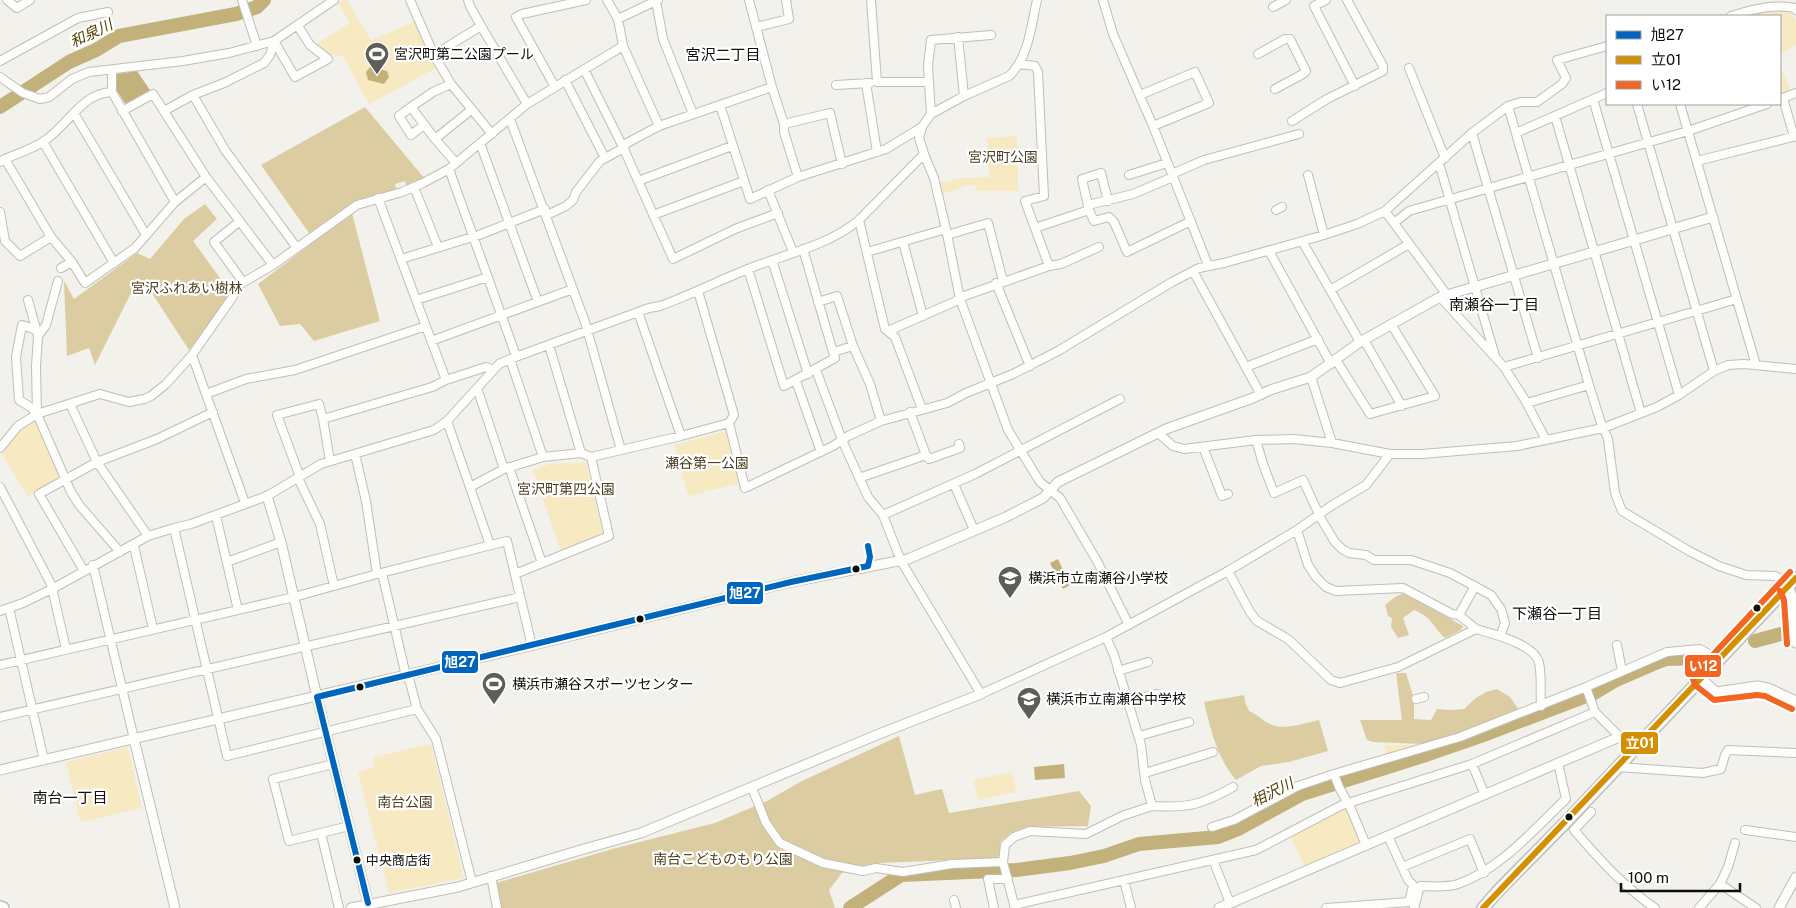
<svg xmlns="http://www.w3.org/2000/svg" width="1796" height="908" font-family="'Public Sans','Noto Sans JP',sans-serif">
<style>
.green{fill:#f7e9c2}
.forest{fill:#dbcda1}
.water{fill:#c3b17b}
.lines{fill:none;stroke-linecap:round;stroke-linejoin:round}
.river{stroke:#c3b17b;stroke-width:14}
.minor-casing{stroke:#bfbeb9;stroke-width:10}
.tertiary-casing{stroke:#bfbeb9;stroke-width:11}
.primary-casing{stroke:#bfbeb9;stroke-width:14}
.minor{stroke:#fdfdfc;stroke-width:8}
.tertiary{stroke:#fdfdfc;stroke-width:9}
.primary{stroke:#fdfdfc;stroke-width:11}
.bus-1-casing{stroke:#fff;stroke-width:10}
.bus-2-casing{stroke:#fff;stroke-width:10}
.bus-3-casing{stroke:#fff;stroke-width:10}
.bus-1{stroke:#0065bd;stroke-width:6}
.bus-2{stroke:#d48f02;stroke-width:6}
.bus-3{stroke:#f26522;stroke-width:6}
.bus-dot{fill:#0e0d0a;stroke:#fff;stroke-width:2}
.labels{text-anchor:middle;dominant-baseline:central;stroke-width:4.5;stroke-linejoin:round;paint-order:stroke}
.bus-label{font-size:13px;fill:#0e0d0a;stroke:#fff;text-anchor:start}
.poi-label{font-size:14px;fill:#0e0d0a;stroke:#fff;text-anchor:start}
.park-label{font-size:14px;fill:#4a3e1d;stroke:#fff}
.water-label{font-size:15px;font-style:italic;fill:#534101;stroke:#fff}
.neighbourhood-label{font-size:15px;fill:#0e0d0a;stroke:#fff}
.line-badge{stroke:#fff;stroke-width:2}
.badge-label{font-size:14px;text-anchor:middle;font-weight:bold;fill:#fff}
</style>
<rect width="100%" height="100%" fill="#f2f1ec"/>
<path class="green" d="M347,0L371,40L415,22L436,68L369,104L343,56L328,54L314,45L350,23L337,1Z
M1781,11L1792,13L1796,20V45L1780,54V16H1746L1752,14Z
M1780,66L1791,91L1780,95Z
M1017,136L1018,191H977L976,186L969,185L941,194L938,183L962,178L989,177L987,138Z
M39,418L60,477L28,496L1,453L20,429Z
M726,431L740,483L689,496L688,495L674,445Z
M586,462L604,538L561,552L533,470L549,464Z
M431,744L464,878L389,893L358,772L375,767L373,757Z
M1384,745H1417L1387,754Z
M128,747L142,808L81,822L66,762Z
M1012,772L1016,792L978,800L973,780Z
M1346,808L1362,843L1305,867L1291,837Z"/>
<path class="forest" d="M365,107L425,179L407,187L405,181L395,184L397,191L350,206L309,233L261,165Z
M205,204L217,219L193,241L231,293L201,335L189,350L146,284L144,283L134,287L95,365L89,348L67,356L64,281L74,299L137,253L150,259L184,219Z
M352,213L380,321L314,341L300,324L280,326L258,284Z
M1404,593L1463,626L1461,630L1445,638C1431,625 1433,618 1414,610L1403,618L1409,635L1398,638L1391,627L1392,618L1388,616L1385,605L1395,597Z
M1396,673H1406L1414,699V719L1431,720L1437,709L1450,710L1464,709L1476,698L1486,692L1497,689L1510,697L1519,710L1452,736L1422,744L1373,742L1367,740L1360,720H1402Z
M1244,695L1245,702L1249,711C1257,714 1263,721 1270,724C1284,731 1305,723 1319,720L1328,751L1289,762L1261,766L1236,780C1217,758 1211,730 1204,702Z
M899,736L915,795L942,789L949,813L1079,791L1091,806L1088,826L1026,827L1011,833L1000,842V858L880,863L842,873L829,890L835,908H501L496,883L616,848L715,823L767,801L800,782Z"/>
<path class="water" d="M370,67L387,71L389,77L384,84L368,80L366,72Z
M137,71L150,90L127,104L125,103L117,91L115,76L117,74Z
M1058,559L1070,585L1063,589L1050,563Z
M1064,764L1065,778L1035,780L1034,767Z"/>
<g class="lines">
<path class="river" d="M0,107L69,62L96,50L119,36L236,14L257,7L264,0
M1755,641L1785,633L1796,632
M850,908L901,875L1016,870L1070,863L1104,856L1139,844L1218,837L1238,829L1302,794L1426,755L1481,736L1594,693L1616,680L1653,664L1666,659L1701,658"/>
<defs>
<path id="minor" d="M7,0L17,8L30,0
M242,0L257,46
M410,0L434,55L451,84L492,134
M468,0L470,6L481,26L527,104
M607,0L618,19L623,46L659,126
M749,0L772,87L784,124V132L798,177
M871,0L877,82H929L931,114
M1037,0C1031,26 1029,57 1009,76L964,96L931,114L922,127L919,138L924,154L934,178L946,229L960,299L1008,430L1040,482L1060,498L1097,561L1129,625
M1103,0L1113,34L1153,126L1208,265
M1326,0L1314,6L1355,86
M656,1L663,39L693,114
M1273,7L1286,0
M1731,16C1753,9 1772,4 1795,8L1796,10
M618,19L658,0
M756,27L789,19L786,0
M958,37L964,96
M274,41L295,77L328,59L310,45L298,26
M1258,54L1285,39H1290L1306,71L1303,74L1275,89
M434,55L481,26
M0,61L78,18L108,12
M1019,64L1035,66L1038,72L1044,196L1025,201L1049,266
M1409,68L1445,158
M584,69L623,147L673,259L735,229L778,213
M112,71V92L175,202
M0,77L23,93L40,99L49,97L72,79L89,72L183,61L229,53L274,41L334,0
M565,80L605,158
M929,82L928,66L931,40L991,35
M866,83L877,152
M451,84L433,92L411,107L435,139L456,163
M836,85L870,83
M555,87L516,17L522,14L586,0
M193,95L225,150L297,248
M1140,95L1195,72L1209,103L1153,126
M1783,98L1794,137
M1593,99L1679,395
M1780,99L1796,93
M1637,104L1714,371
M1680,104L1756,365
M720,105L750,199L798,177L886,149L922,127
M1508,106L1589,385L1601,423L1608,439L1615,493L1622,511L1689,551L1719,566L1746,575L1775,576L1781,579L1788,587
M411,107L399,116L411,135L424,125
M122,111L153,94L206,177L273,265
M164,111L193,95L224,83L264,63L270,55L274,41
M74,113L146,235
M1555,116L1641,413
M510,119L585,322L621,450
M1292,121L1327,99L1383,71V66L1347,0
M784,124L830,113L842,164
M1472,133L1538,358
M1516,133L1607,93
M435,139L471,110
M43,142L114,263
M480,143L538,302
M5,159L51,237L72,262L85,283L135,248L175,202L206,177
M1697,161L1796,136
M0,162L5,159C18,153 33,149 44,141C68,126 81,93 112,92
M1439,163L1495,356
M449,169L516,356
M1172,174L1204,160L1299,134
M1129,175L1167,163
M1308,175L1324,235
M638,181L732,146
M414,187L438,247
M768,190L793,252
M378,198L446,380
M1108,201L1101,173L1082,179L1089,210L1094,221L1109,217L1114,222L1127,252L1191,221
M1088,205L1133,194L1173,177
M1276,210L1282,207
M1385,211L1447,295
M0,212L5,241L20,256L51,237
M547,215L566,206L573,200L576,192L600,161L620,150L627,143L659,126L772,87
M653,215L744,181
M859,220L885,329L895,337L922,409
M240,221L214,242L243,282
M1394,223L1409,211L1688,131L1767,104
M1035,228L1089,210
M947,235L988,223L1003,281
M1302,241L1360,342
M903,242L923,316
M803,249L833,352
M1269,251L1331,364
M867,252L946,229
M401,259L479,235L545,209
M772,260L808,374
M61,268L72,262
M748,269L784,386L835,358L833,352L853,346
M1193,271L1261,395
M996,283L1030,366
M1330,290L1409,244
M698,291L734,415L729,423L745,488L833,446L848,436L881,421L947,403L966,393L1013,374L1058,351L1172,282L1199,268L1224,263L1324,235L1357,224L1385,211L1472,133L1508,106L1521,102H1537L1562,84L1566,78L1557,60L1607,46
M1440,297L1504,367L1525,400L1546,440
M28,300L38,336L46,325L58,281
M416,300L488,277
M818,302L837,296L853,346L870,384L881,421
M638,312L681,436
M36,330L22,325L16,357L19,400L32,408L37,414L71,492L80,506L120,552
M888,331L954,302L964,296L1049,266L1061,264L1099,247
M1364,340L1402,406
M431,341L573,289
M549,345L581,453
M192,355L245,503
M510,359L543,457
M1336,360L1370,414L1435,396L1391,324
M1246,367L1318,339
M1504,367L1737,299
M816,370L842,440L868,497L883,515L901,561L981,694L1106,637
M1311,377L1332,443
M796,381L821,452
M477,388L504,469
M206,394L246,379L295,370L426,326
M1527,403L1589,385
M70,404L97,462L148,536
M37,414L36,366L38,336
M323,419L432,387L446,380L486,367L493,370
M447,421L490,545
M1158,433L1173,446L1184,449L1256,440L1294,439L1332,443L1390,454H1422L1517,446L1603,428L1657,407L1679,395L1714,371L1728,365L1744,364L1796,369
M1256,440L1263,464L1274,493L1303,480L1321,519L1335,542L1342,549L1349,553L1366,555L1374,560H1411L1450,573L1491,595L1501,609L1505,623L1500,636
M1203,447L1222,496L1228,494
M0,448L18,426L37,414L100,394L129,402L144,399L151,396L166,384L192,355L232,298L239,285L273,265L357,205L402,192L423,183L449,169L527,104L623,46
M355,454L366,501L377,574
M926,455L929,459L960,448L959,444
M509,467L542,563
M300,477L277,415L319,404L323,419L330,461
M298,478L320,524L334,586
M859,478L926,455L910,412
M954,484L974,530
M0,487L51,584L66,649
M470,487L504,469L543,457L581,453L591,457L681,436L729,423
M883,515L975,474L1120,399
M216,516L238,610
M174,528L227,756L417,709
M1297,530L1308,565L1316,577L1326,587L1336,591L1403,588L1452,614L1459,615L1476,629
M134,546L153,629
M227,562L281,542
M93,565L134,739
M84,571L39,494L97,462L157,439L213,412
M1228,571L1250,612L1257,621L1288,639L1331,680L1340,683L1398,667L1476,629C1493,634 1535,644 1539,663C1542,676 1540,692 1541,706
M382,573L406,676L410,682L417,709L436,739L472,882
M515,574L609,536L591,457
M9,608L44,760
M0,611L23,603L52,589L148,536L174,528L191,524L267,496L321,464L434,430L447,421L499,364L510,359L649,308L660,306C690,295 718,281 748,269C785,254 828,246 859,220L924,154
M1459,615L1475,586
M1617,645L1622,671
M0,665L294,597L377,574L507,541L532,646
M1118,671L1148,662
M1587,690L1595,712L1620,737
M1416,699L1424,697
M1128,702L1156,694
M0,717L520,597
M1139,736L1189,722
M1472,764L1485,795
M1618,767L1703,773L1721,769L1725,755L1728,750L1796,753
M1145,773L1213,752
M1334,774L1339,787L1351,809L1366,845
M752,788L766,823L780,843L823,863L863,871L876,868L903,872L952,864L1003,862
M1152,806C1189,808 1201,805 1233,787
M1591,812L1574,830C1598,858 1625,888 1655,908
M1212,827L1234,820L1298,786L1334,774L1460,737L1586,687L1667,652L1700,649L1719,660
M1745,830L1796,837
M321,833L289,841L273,779L333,764
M1213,860L1230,903
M1402,867L1470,839L1484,873
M491,876L497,908
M1124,880L1131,908
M1720,884L1756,908
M954,900L956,908
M1014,905L1256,850L1342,805L1472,764L1595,712
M339,908L321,833L349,826
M994,908L988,879H1008
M1015,908L1003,862L1005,845L1014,837L1030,831L1086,834L1122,816L1152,806L1145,780L1141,745L1114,655L1106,637L1228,571L1297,530L1331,506L1366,485L1390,454
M1326,908L1409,902L1413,885L1408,880L1388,836
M1414,908L1420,886C1433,886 1446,888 1458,884C1501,869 1534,829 1566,799L1558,763
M1699,908L1720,884L1728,867L1735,843"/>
<path id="tertiary" d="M267,496L281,542L317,697L368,903
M1788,587L1793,598L1796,643
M1702,679L1716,692L1757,686L1768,688L1796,701
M134,739L175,908
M0,770L513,650L791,582L908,559L1006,517L1043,498L1058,482L1166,429L1253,398L1270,390L1311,377L1360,342L1440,297L1713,217
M351,908L458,887L577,851L641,833L879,734L981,694
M1219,908L1617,738L1623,737L1636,747
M1779,908L1796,877"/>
<path id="primary" d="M0,907L3,908
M1483,908L1497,892L1565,823L1796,578"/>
</defs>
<use href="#minor" class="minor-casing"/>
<use href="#tertiary" class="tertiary-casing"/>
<use href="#primary" class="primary-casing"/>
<use href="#minor" class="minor"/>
<use href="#tertiary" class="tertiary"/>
<use href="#primary" class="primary"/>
<defs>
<path id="bus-1" d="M317,697L791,582L868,566L870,557L868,546
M317,697L368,903"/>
<path id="bus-2" d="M1483,908L1796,578"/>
<path id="bus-3" d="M1790,572L1696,673L1693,679L1695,685L1714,700L1757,695L1765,696L1792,709
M1780,591L1784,600L1787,644"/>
</defs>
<use href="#bus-1" class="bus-1-casing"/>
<use href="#bus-2" class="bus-2-casing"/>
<use href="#bus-3" class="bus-3-casing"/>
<use href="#bus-1" class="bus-1"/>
<use href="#bus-2" class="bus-2"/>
<use href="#bus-3" class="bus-3"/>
</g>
<defs>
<symbol id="stadium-pin" viewBox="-11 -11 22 30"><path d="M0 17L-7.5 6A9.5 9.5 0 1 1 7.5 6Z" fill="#5e5d59" stroke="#fff"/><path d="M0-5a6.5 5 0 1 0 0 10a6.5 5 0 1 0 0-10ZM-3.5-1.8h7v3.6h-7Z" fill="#fff"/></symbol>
<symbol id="school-pin" viewBox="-11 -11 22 30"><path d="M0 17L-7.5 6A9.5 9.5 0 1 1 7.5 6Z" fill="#5e5d59" stroke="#fff"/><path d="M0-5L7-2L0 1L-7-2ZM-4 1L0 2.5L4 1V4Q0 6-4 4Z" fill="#fff"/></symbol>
</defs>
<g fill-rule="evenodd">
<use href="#stadium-pin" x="363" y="40" width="28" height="38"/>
<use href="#school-pin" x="996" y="564" width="28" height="38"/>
<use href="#stadium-pin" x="480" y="670" width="28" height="38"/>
<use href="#school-pin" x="1015" y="685" width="28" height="38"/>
</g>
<g class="bus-dot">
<circle cx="856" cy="569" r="4.5"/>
<circle cx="1757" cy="608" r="4.5"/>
<circle cx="640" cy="619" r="4.5"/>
<circle cx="360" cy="687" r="4.5"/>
<circle cx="1569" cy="817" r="4.5"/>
<circle cx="357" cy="860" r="4.5"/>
</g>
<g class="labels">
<g class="bus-label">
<text x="366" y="860">中央商店街</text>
</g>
<g class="poi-label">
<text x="394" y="54">宮沢町第二公園プール</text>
<text x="1028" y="578">横浜市立南瀬谷小学校</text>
<text x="512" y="684">横浜市瀬谷スポーツセンター</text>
<text x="1046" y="699">横浜市立南瀬谷中学校</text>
</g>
<g class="park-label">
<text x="1003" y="157">宮沢町公園</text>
<text x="187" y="288">宮沢ふれあい樹林</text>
<text x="707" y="463">瀬谷第一公園</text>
<text x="566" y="489">宮沢町第四公園</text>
<text x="405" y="802">南台公園</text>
<text x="723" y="859">南台こどものもり公園</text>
</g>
<g class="water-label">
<text transform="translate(91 33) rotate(-26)">和泉川</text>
<text transform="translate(1272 792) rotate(-27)">相沢川</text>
</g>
<g class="neighbourhood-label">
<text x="723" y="54">宮沢二丁目</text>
<text x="1494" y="304">南瀬谷一丁目</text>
<text x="1557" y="613">下瀬谷一丁目</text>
<text x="70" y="797">南台一丁目</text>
</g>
</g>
<g class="line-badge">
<rect x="726" y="581" width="38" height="24" rx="5" fill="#0065bd"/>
<rect x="441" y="650" width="38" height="24" rx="5" fill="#0065bd"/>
<rect x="1684" y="654" width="38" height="24" rx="5" fill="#f26522"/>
<rect x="1620" y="731" width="39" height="24" rx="5" fill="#d48f02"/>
</g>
<g class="badge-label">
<text x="745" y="598">旭27</text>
<text x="460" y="667">旭27</text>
<text x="1703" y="671">い12</text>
<text x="1640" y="748">立01</text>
</g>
<rect x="1606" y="15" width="175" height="90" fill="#ffffff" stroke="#9f9e9d"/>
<rect x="1616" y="31" width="25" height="8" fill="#0065bd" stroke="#9f9e9d"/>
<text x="1651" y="40" font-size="15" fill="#0e0d0a">旭27</text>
<rect x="1616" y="56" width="25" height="8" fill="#d48f02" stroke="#9f9e9d"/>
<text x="1651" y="65" font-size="15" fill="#0e0d0a">立01</text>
<rect x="1616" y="81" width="25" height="8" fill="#f26522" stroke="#9f9e9d"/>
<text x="1651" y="90" font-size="15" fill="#0e0d0a">い12</text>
<path d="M1621 883v8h119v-8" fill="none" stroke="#0e0d0a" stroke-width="2.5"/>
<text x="1628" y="883" font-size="15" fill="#0e0d0a" stroke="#ffffff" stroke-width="4" paint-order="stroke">100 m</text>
</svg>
